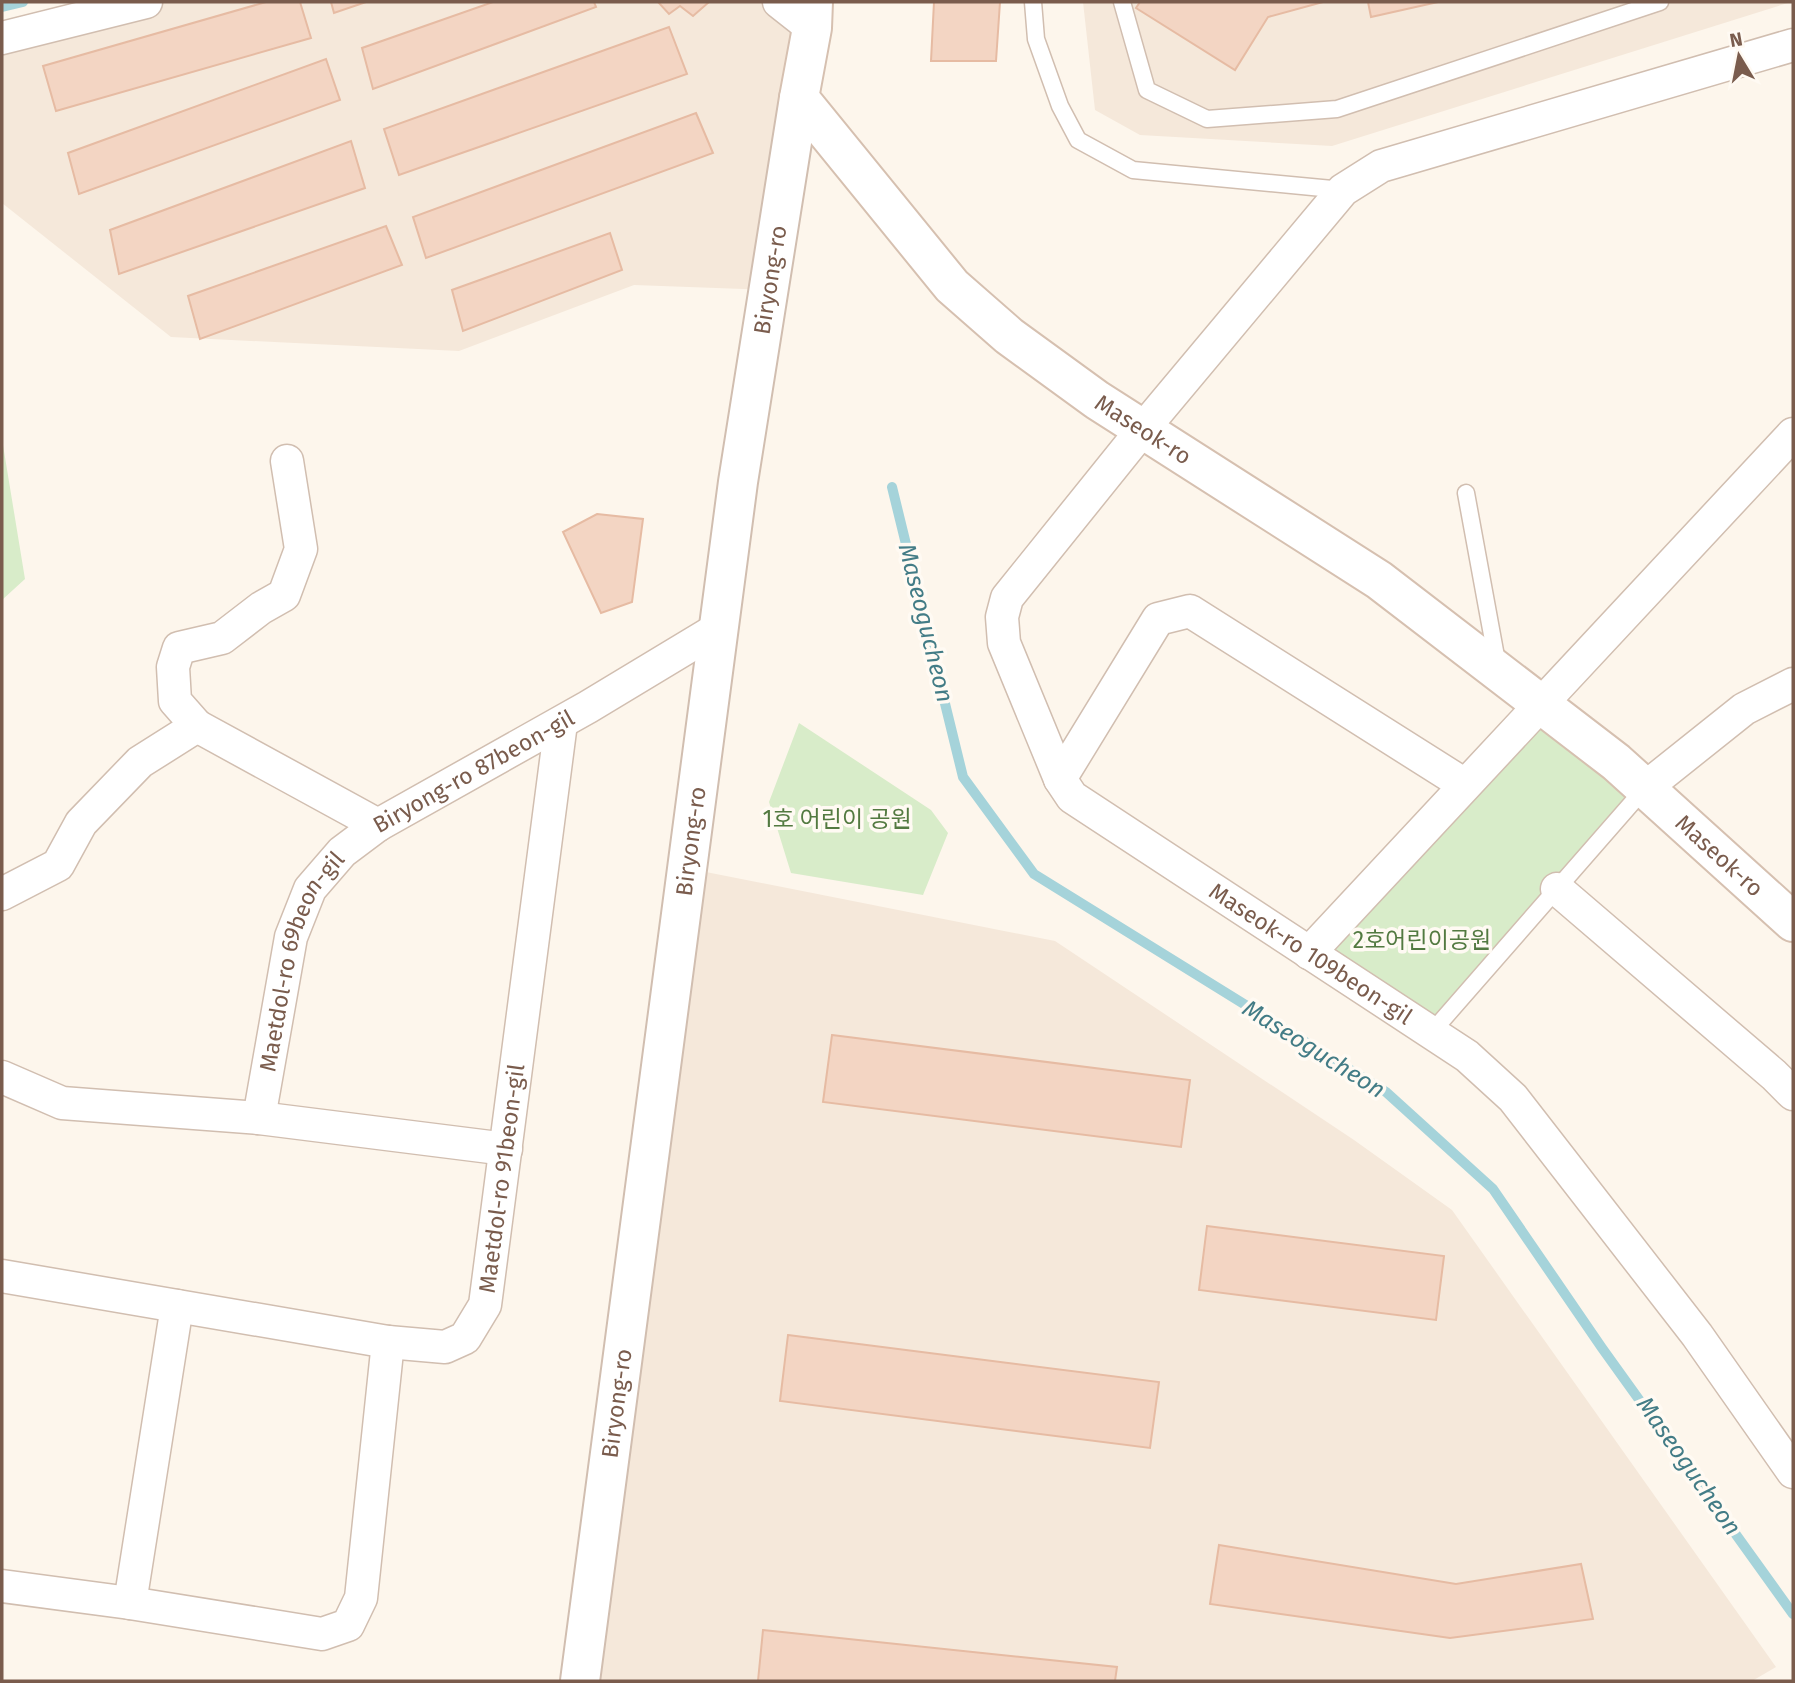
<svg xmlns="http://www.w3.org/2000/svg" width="1795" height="1683" font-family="'Fira Sans','Noto Sans KR',sans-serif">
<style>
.residential{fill:#f5e8da}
.green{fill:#d8ecc9}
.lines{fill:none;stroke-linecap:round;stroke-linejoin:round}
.stream{stroke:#a5d3da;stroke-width:10}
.building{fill:#f3d5c3;stroke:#e6bba3;stroke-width:2}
.service-casing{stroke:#d1beb0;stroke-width:19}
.minor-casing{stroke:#d1beb0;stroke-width:35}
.tertiary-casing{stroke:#d1beb0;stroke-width:42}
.secondary-casing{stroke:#d6c0b0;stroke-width:42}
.service{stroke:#fff;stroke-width:16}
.minor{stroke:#fff;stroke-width:32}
.tertiary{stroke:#fff;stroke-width:38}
.secondary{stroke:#fff;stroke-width:38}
.labels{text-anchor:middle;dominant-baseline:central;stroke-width:7;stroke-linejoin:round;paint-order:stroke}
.street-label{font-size:23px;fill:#7a5c4d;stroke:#fffaf3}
.park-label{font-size:23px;fill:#537a41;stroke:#fffaf3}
.water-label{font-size:24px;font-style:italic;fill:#437c86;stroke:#fffaf3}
</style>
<rect width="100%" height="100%" fill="#fdf6ec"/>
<path class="residential" d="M146,2H779L812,28L768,290L634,285L459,351L171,337L2,203V38Z
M1083,2H1791L1332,146L1140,135L1095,110Z
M706,872L1055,941L1354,1140L1452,1210L1776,1667L1752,1681H598Z"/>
<path class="green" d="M2,439L25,579L2,600Z
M1548,721L1627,782L1628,799L1437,1020L1331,961L1332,943L1533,726Z
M799,723L931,810L948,833L923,895L791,873L769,802Z"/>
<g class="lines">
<path class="stream" d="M2,7L23,2
M892,487L963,777L1034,874L1386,1092L1493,1189L1602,1348L1793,1614"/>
</g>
<path class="building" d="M266,2H300L311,38L56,111L43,66Z
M331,2H366L334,13Z
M493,2H594L596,7L373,89L362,48Z
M658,2H709L693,16L680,6L669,14Z
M934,2H1000L996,61H931Z
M1140,2H1323L1268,17L1235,70L1136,8Z
M1368,2H1438L1371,17Z
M669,27L687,74L399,175L384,129Z
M326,59L340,100L79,194L68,153Z
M696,113L713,153L426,258L413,217Z
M351,141L365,188L119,274L110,230Z
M386,226L402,265L200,339L188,296Z
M610,233L622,270L463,331L452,290Z
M597,514L643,519L632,602L601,613L563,532Z
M832,1035L1190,1080L1181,1147L823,1102Z
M1207,1226L1444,1256L1436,1320L1199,1290Z
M788,1335L1159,1382L1150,1448L780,1401Z
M1219,1545L1456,1584L1581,1564L1593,1619L1450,1638L1210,1604Z
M763,1630L1117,1667L1115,1681H758Z"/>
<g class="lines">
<defs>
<path id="service" d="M1033,2L1036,39L1060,106L1078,140L1133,170L1343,190
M1122,2L1147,90L1207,119L1337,109L1660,2
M1466,493L1497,662
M1431,1033L1645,788"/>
<g id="minor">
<path d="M779,2L812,28"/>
<path d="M2,38L146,2"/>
<path id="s1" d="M1793,45L1381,166L1343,190L1143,429L1007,598L1002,617L1004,643L1060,779L1072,797L1467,1056L1513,1098L1697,1335L1793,1472"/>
<path d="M197,726L175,701L173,667L179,648L222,638L261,608L284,595L301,549L287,461"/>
<path d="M1060,779L1158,619L1190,611L1465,785"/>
<path d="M1645,788L1744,709L1793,684"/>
<path d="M1557,889L1774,1075L1793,1094"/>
<path d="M2,894L58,865L81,823L140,762L197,726L378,825"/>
<path d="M1309,953L1793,434"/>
<path d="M2,1077L62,1103L259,1118L506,1149"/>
<path id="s2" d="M259,1118L291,937L310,889L342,852L378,825L588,707L719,628"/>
<path id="s3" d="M2,1276L388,1342L445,1347L465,1338L485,1305L561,723"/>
<path d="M2,1586L130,1603L322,1634L348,1625L361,1598L388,1342"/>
<path d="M130,1603L177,1306"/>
</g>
<g id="tertiary">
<path id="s4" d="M580,1681L738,482L799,98"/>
</g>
<g id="secondary">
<path id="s5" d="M813,2L812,28L799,98L952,286L1009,336L1097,400L1379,580L1616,762L1793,922"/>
</g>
</defs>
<use href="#service" class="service-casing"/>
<use href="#minor" class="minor-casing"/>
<use href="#tertiary" class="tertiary-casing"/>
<use href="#secondary" class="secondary-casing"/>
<use href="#service" class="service"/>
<use href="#minor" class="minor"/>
<use href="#tertiary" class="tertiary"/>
<use href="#secondary" class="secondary"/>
</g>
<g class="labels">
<g class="street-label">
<text stroke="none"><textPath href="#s4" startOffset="1414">Biryong-ro</textPath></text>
<text stroke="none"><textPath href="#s5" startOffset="579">Maseok-ro</textPath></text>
<text stroke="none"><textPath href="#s2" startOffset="439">Biryong-ro 87beon-gil</textPath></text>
<text stroke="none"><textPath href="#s4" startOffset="847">Biryong-ro</textPath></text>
<text stroke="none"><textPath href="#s5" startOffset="1297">Maseok-ro</textPath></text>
<text stroke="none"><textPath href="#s1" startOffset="1503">Maseok-ro 109beon-gil</textPath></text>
<text stroke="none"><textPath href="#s2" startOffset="164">Maetdol-ro 69beon-gil</textPath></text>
<text stroke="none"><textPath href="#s3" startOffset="637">Maetdol-ro 91beon-gil</textPath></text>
<text stroke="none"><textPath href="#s4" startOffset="280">Biryong-ro</textPath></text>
</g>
<g class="park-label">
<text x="837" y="819">1호 어린이 공원</text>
<text x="1422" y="940">2호어린이공원</text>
</g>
<g class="water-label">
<text transform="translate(926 623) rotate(76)">Maseogucheon</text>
<text transform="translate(1314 1049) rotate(32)">Maseogucheon</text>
<text transform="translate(1689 1466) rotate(55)">Maseogucheon</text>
</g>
</g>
<rect width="1795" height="1683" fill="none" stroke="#7a5c4d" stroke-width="7"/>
<g transform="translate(1739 56) rotate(350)" stroke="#fffaf3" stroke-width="5" paint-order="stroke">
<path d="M0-5L12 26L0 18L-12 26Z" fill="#7a5c4d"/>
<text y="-10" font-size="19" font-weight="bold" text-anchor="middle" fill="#7a5c4d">N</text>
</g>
</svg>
